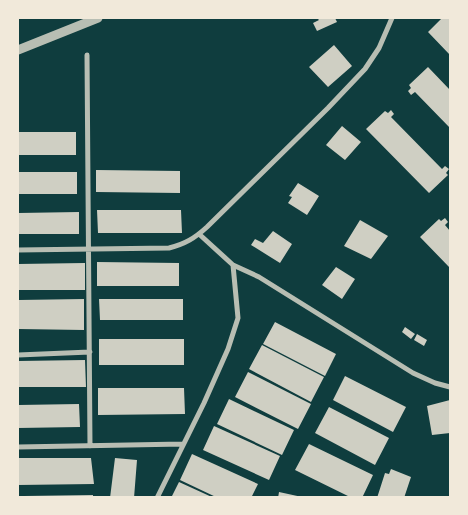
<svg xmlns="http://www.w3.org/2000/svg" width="468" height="515" font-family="'Roboto Condensed',sans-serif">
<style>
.building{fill:#cfcfc3}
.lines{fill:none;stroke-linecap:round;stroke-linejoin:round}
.minor{stroke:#b8beb3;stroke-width:5}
.tertiary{stroke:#b8beb3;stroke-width:9}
</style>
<rect width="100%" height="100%" fill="#0f3d3e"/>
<path class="building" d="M317,18H335L337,22L317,31L313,23L319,20Z
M442,18H450V55L428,32Z
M334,45L352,66L328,87L309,67Z
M428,67L450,90V128L415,92L411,95L408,91L411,88L409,85Z
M391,110L394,114L391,117L442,169L445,166L449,169L446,173L448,175L429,193L366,129L385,111L388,113Z
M342,126L361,142L345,160L326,145Z
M18,132H76V155H18Z
M96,170L180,171V193L96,192Z
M18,172H77V194H18Z
M298,183L319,196L307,215L288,203L292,197L289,196Z
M97,210H181L182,233H98Z
M79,212V234H18V213Z
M445,218L448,222L445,225L450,231V268L420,237L439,219L441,221Z
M360,220L388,236L371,259L344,246Z
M273,231L292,244L280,263L251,245L255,239L263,243Z
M97,262L179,263V286H97Z
M85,263V290H18V264Z
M336,267L355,279L342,299L322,285Z
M84,299V330L18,329V300Z
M99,299H183V320H100Z
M275,322L336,354L325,376L263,344Z
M405,327L415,334L411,339L402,332Z
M417,334L427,340L424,346L414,340Z
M99,339H184V365H99Z
M262,345L324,377L311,402L249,369Z
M85,360L86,387H18V361Z
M248,372L311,404L298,429L235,397Z
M345,376L406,407L393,432L333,400Z
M98,388H184L185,414L98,415Z
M229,399L294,430L282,455L217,424Z
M450,400V433L432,435L427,406Z
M79,404L80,427L18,428V405Z
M329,407L389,438L375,465L315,433Z
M214,426L280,456L269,480L203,450Z
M309,444L373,475L362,498H352L295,470Z
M192,454L258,484L251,498H218L180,480Z
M18,458H91L94,484L18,485Z
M115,458L137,460L134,498H110Z
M391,469L411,477L404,498H377L385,473L389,474Z
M179,482L214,498H171Z
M279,492L302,497V498H278Z
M93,495V498H24V496Z"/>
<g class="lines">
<path class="minor" d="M87,55L90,446
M18,250L169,248C185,244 195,238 207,227L328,108L365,69L379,48L392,18
M233,265L259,277L413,373L435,383L450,387
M18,355L90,352
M18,447L183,444
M157,498L204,403L228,349L238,318L233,265L199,234"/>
<path class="tertiary" d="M18,50L98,18"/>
</g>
<rect width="468" height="515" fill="none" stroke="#f1e9da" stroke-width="38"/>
</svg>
